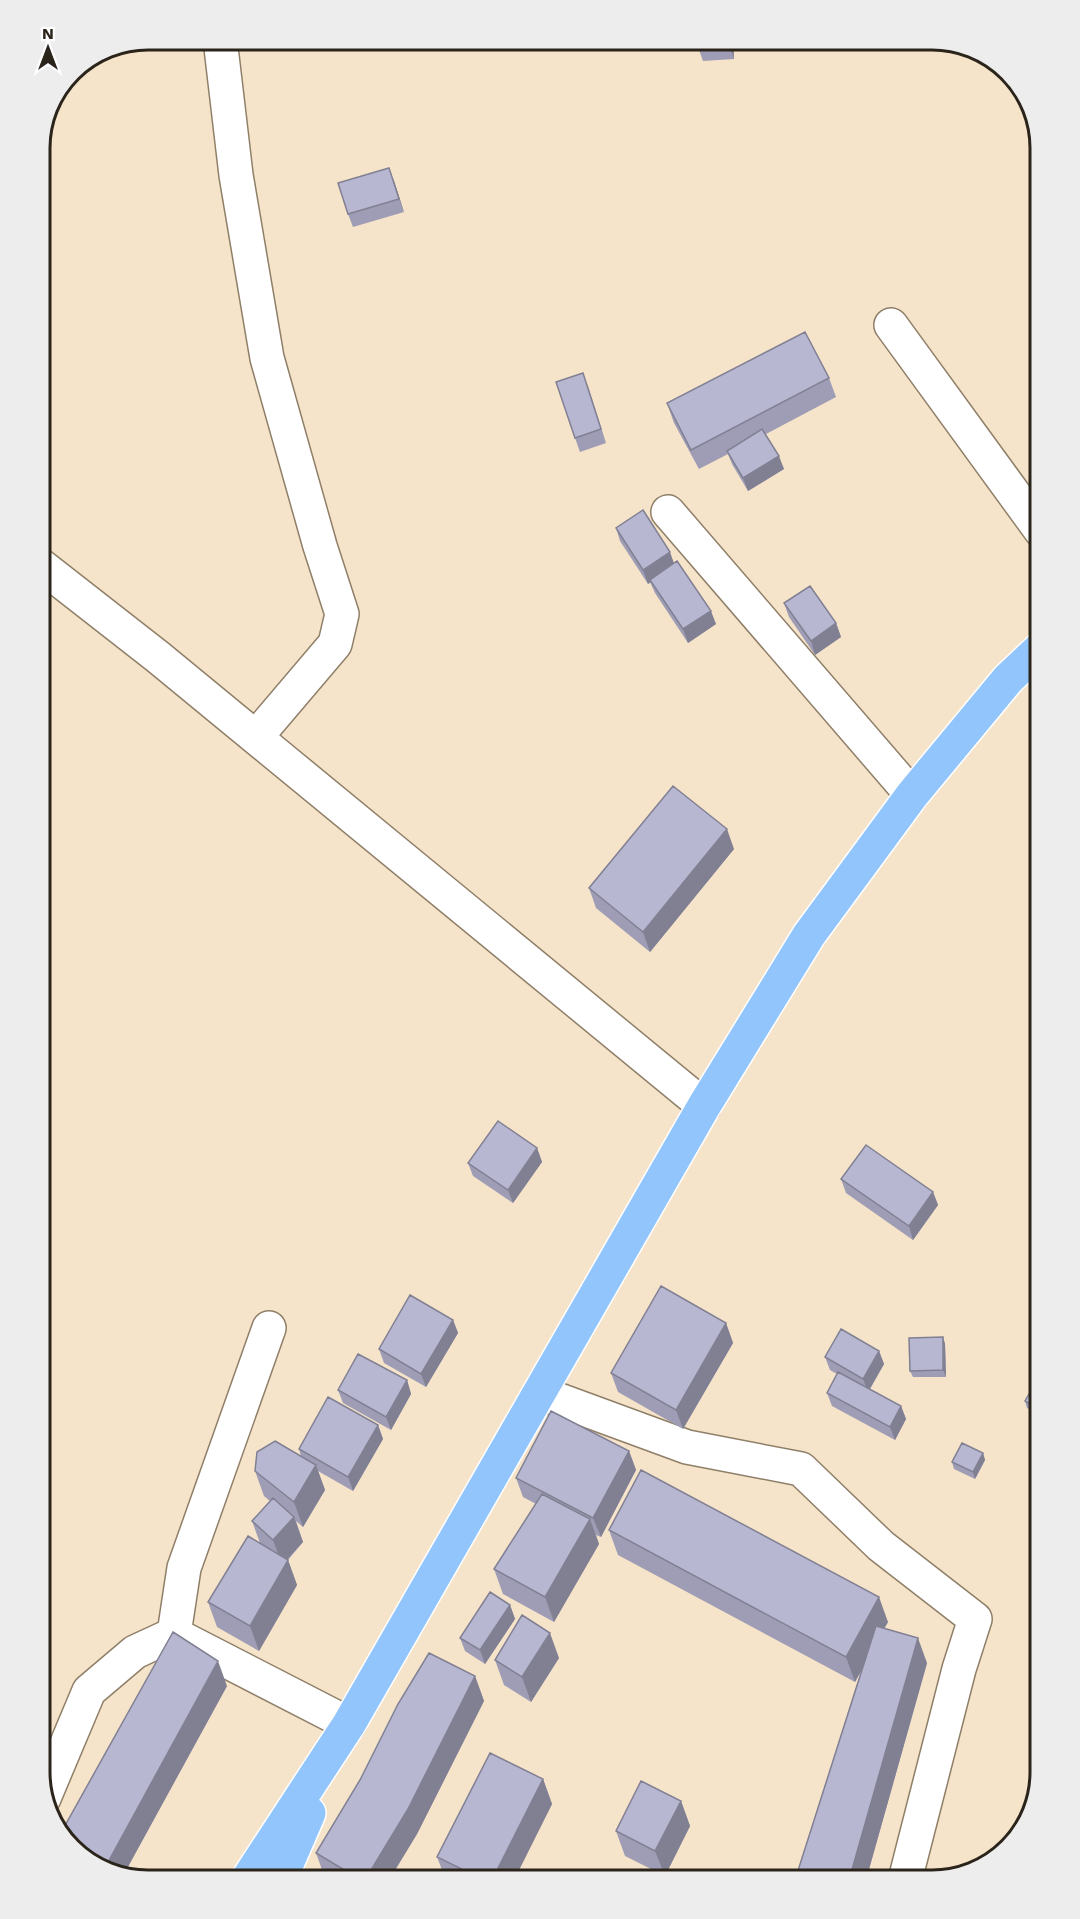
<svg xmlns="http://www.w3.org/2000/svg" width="1080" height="1919" font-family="'Work Sans',sans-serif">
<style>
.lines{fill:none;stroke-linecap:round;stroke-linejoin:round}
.minor-casing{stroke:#8f7f68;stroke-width:36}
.major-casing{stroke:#fff;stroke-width:36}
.minor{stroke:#fff;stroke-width:33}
.major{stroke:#92c5fb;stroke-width:33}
.wall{fill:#9e9db5}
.shaded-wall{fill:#818093}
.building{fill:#b8b7d2;stroke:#818093;stroke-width:1.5}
.rim{fill:none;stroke:#2a241b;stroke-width:3}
</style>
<rect width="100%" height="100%" fill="#f5e3ca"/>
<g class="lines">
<defs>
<path id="minor" d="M220,39L236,175L267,358L320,546L342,614L335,644L256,737
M891,325L1041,531
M668,512L912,795
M39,564L158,657L704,1106
M540,1393L687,1447L801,1469L881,1546L975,1619L959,1669L905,1880
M174,1634L184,1568L269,1328
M44,1798L89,1691L135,1652L174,1634L349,1724"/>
<path id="major" d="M247,1880L349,1724L704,1106L809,935L912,795L1008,679L1041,648
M280,1880L309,1813"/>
</defs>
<use href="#minor" class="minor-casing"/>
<use href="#major" class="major-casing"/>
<use href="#minor" class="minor"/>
<use href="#major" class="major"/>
</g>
<path class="wall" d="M698,39H733L734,59L703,61L698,47Z
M394,181L404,212L353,227L348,214Z
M829,378L836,397L766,434L784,469L748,491L732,464L728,454L699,469L674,423L667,403Z
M588,386L606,443L580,452L575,438Z
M616,528L674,563L716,624L688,643L655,593L650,582L648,584L620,541Z
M784,603L836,623L841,637L815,655L789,617Z
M734,849L650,952L596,908L589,888Z
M537,1148L542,1162L513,1203L473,1176L468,1163Z
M841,1179L933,1192L938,1205L913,1240L846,1193Z
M453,1320L458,1333L426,1387L384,1363L379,1349Z
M726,1323L733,1343L683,1429L618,1392L611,1373Z
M943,1337L945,1344L946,1377H913L910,1371Z
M879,1351L884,1364L870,1389L901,1406L906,1419L895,1440L832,1406L827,1393L837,1374L830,1370L825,1357Z
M1041,1376V1416L1027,1408L1025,1401Z
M407,1380L411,1394L391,1430L343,1403L338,1390Z
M378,1425L383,1439L353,1491L318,1471L325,1490L303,1527L296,1521L303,1542L288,1560L297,1585L259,1651L217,1627L208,1602L260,1543L252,1521L270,1501L264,1496L255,1471L301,1456L299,1449Z
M629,1451L636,1470L601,1537L596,1535L599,1544L554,1622L503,1594L494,1569L536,1504L523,1497L516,1478Z
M983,1453L985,1460L975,1479L954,1469L952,1462Z
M609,1530L888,1622L884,1628L927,1663L866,1880H795L861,1671L855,1682L618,1555Z
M510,1605L515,1619L485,1664L465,1651L460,1638Z
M559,1658L531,1702L504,1685L495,1660Z
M475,1676L484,1701L417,1834L389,1880H329L325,1878L316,1853Z
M227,1686L124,1874L87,1862L62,1831Z
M543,1779L552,1804L514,1880H446L437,1857Z
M681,1801L690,1826L665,1876L625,1856L616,1831Z"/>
<path class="shaded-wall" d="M729,39H733L734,59L729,45Z
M389,168L394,181L404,212L399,199Z
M779,456L784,469L748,491L743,478Z
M670,552L675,566L648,584L643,570Z
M711,611L716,624L688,643L683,629Z
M836,623L841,637L815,655L811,641Z
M727,829L734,849L650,952L643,932Z
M537,1148L542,1162L513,1203L508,1190Z
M933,1192L938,1205L913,1240L909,1226Z
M453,1320L458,1333L426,1387L421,1374Z
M726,1323L733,1343L683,1429L676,1410Z
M943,1337L945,1344L946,1377L943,1370Z
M879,1351L884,1364L868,1392L863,1379Z
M407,1380L411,1394L391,1430L386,1417Z
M901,1406L906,1419L895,1440L890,1427Z
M378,1425L383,1439L353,1491L348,1477Z
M629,1451L636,1470L601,1537L593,1518Z
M983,1453L985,1460L975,1479L973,1472Z
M316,1465L325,1490L303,1527L294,1502Z
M294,1517L303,1542L282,1565L273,1540Z
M590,1519L599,1544L554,1622L545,1597Z
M288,1560L297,1585L259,1651L250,1626Z
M879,1597L888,1622L855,1682L846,1657Z
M510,1605L515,1619L485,1664L480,1650Z
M550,1633L559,1658L531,1702L522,1677Z
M918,1638L927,1663L866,1880H849Z
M218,1661L227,1686L124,1874L109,1869L107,1864Z
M475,1676L484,1701L417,1834L389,1880H365Z
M543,1779L552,1804L514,1880H492Z
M681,1801L690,1826L665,1876L655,1851Z"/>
<path class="building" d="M698,39H729V45L698,47Z
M389,168L399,199L348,214L338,183Z
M805,332L829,378L691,450L667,403Z
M583,373L601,429L575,438L556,382Z
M762,429L779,456L743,478L727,451Z
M643,510L670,552L643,570L616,528Z
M677,561L711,611L683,629L650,580Z
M810,586L836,623L811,641L784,603Z
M673,786L727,829L643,932L589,888Z
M498,1121L537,1148L508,1190L468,1163Z
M866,1145L933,1192L909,1226L841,1179Z
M661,1286L726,1323L676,1410L611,1373Z
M410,1295L453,1320L421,1374L379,1349Z
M841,1329L879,1351L863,1379L825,1357Z
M943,1337V1370L910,1371L909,1338Z
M358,1354L407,1380L386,1417L338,1390Z
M838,1372L901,1406L890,1427L827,1393Z
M1040,1375L1041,1376V1411L1025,1401Z
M328,1397L378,1425L348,1477L299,1449Z
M551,1411L629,1451L593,1518L516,1478Z
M275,1441L316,1465L294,1502L255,1471L257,1452Z
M962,1443L983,1453L973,1472L952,1462Z
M641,1470L879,1597L846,1657L609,1530Z
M542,1494L590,1519L545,1597L494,1569Z
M273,1498L294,1517L273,1540L252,1521Z
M248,1536L288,1560L250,1626L208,1602Z
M490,1592L510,1605L480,1650L460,1638Z
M522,1615L550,1633L522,1677L495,1660Z
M876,1626L918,1638L849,1880H795Z
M173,1632L218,1661L107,1864L69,1840L62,1831Z
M429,1653L475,1676L408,1809L365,1880H361L316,1853L360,1780L398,1704Z
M490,1753L543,1779L492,1880H484L437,1857Z
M641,1781L681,1801L655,1851L616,1831Z"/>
<path d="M0 0H1080V1919H0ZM148 50H932A98 98 0 0 1 1030 148V1772A98 98 0 0 1 932 1870H148A98 98 0 0 1 50 1772V148A98 98 0 0 1 148 50Z" fill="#eeeded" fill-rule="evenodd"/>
<path class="rim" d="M148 50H932A98 98 0 0 1 1030 148V1772A98 98 0 0 1 932 1870H148A98 98 0 0 1 50 1772V148A98 98 0 0 1 148 50Z"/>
<g transform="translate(48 48)" stroke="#ffffff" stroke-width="4.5" paint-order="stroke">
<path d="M0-4.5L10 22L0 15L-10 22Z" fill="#2a241b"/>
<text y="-9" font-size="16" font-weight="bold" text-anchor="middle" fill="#2a241b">N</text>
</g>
</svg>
